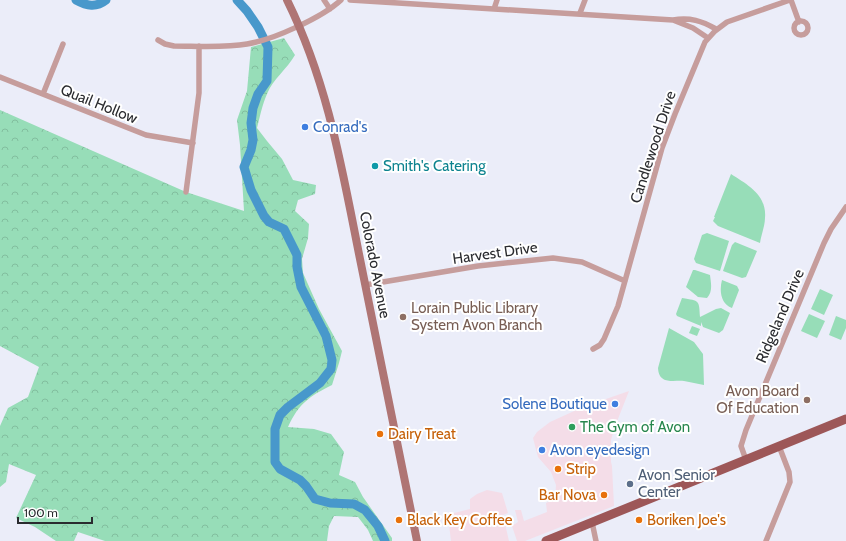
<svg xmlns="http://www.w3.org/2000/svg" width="846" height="541" font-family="Cabin,sans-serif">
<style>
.commercial{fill:#f4dde8}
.grass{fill:url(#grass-tufts)}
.forest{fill:url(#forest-crowns)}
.garden{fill:#97ddb8}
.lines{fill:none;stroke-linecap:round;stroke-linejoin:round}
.river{stroke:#4898cb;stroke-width:9}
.minor{stroke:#c69d9c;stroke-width:5.5}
.secondary{stroke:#af7574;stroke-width:8}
.primary{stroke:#9d5758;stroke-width:9}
.shop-dot{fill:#3f7fe0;stroke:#fff;stroke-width:1.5}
.culture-dot{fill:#0f9aa8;stroke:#fff;stroke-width:1.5}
.education-dot{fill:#8d6e63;stroke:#fff;stroke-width:1.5}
.leisure-dot{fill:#2e9e5b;stroke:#fff;stroke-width:1.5}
.food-dot{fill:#e8710a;stroke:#fff;stroke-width:1.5}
.service-dot{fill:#5c6f8a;stroke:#fff;stroke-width:1.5}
.labels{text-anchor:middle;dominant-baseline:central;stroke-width:4;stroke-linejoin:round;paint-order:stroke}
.street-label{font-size:15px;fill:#2a2b2f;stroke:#fff}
.shop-label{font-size:15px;fill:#366cbe;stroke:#fff;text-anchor:start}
.culture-label{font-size:15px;fill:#0d838f;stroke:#fff;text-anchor:start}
.education-label{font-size:15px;fill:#785e54;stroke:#fff;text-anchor:start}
.leisure-label{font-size:15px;fill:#27864d;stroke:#fff;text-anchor:start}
.food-label{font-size:15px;fill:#c56008;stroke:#fff;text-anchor:start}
.service-label{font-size:15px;fill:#4e5e75;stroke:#fff;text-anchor:start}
</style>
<defs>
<pattern id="grass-tufts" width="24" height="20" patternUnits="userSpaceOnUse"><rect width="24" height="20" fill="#97ddb8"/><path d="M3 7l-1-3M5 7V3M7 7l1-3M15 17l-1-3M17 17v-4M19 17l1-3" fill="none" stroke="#82be9e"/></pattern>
<pattern id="forest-crowns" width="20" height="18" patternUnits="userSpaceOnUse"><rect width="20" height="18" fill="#97ddb8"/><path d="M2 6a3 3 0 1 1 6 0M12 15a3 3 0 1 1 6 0" fill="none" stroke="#82be9e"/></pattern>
</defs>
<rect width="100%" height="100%" fill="#ebedf9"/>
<path class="commercial" d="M629,391L614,429L611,440V462L612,466L614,506L525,541H517L512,526L518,522L515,510H521L524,521L547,512L546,503L555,499L556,485L551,472L538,457L533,438L537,432L550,422L583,407Z
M487,490L502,493L508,513L503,515L509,541H451L448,516L454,513L470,509V499L477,494Z"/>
<path class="grass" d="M692,326L700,329L697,336L689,333Z"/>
<path class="forest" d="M284,38L295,55C287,69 273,79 267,94C262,105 260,117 257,128L267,141L282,159L293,180L316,185L315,194L298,200L295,211L309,224L308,238L302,259L303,273L319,309L342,351L339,363L332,385C310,396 299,403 288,427L314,429L331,434L344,452L339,475L355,482L363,497L392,538V541H373L368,530L358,517L334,516L329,526L327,541H105L78,532L74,541H56L35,527L16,518L36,475L9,464L6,482L0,487V426L8,408L28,397L39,367L0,346V110L186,192L244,211L240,145L237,120L247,91L251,47Z"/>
<path class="garden" d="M731,174C748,185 767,195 765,218C765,226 761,235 760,243L718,226L713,221L715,217H714Z
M707,233L729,241L720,271L696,263L694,259L702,235Z
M735,242L757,251L746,277L742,278L723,271L732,245Z
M693,270H695L710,275C711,283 713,292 707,298L698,297L686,287Z
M722,280L737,286L739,290L732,308C721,304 719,291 722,280Z
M820,289L833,295L824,315L811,309Z
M682,298C700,301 699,300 700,317L716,309L721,308L730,313L723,330L719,333L703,327L701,322V326L677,316L676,314Z
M809,314L825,321L817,338L801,331Z
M836,316L846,320V328L841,340L829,335Z
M669,328L694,342L703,354L704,385C697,384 691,382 684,381C673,380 659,385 658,368Z"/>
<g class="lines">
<path class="river" d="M76,0C87,6 96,8 106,0
M237,0L247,11L258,27L268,47L267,81L258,94L253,108L251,123L253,140L251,150L244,167L251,190L264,216L269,222L284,229L297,255V267L301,287L326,336L332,360L331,369L320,383L288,407L280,415L275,429V462L280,469L300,480L306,486L315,499L330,503L354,504L365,510L378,526L385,541"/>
<path class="minor" d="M324,0L330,9
M350,0L673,20C690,17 702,21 716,29
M791,0L799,22
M494,9L497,0
M580,13L585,0
M673,20L693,28L708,38
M794 28a7 7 0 1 1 14 0a7 7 0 1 1-14 0Z
M158,40L165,44L174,46C196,46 225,48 247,44C273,40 323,17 341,0
M0,77L146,135L193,143
M43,94L63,44
M186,192L199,93V46
M365,285L478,266L553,258L582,262L625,281
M593,349L600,345L604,339L618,306L662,148L675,114L705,42L715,31L727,22L790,0
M746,460L741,446L746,430L824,243L831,229L846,207
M592,522L596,541
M766,541L790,482L789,472L779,446"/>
<path class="secondary" d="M287,0C328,83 342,169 360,259C379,353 398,447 417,541"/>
<path class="primary" d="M546,541L846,419"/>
</g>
<g class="shop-dot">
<circle cx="305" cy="127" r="4"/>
<circle cx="615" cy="404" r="4"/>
<circle cx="542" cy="450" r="4"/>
</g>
<circle class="culture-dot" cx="375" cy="166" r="4"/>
<g class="education-dot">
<circle cx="403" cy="317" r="4"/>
<circle cx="807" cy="400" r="4"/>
</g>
<circle class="leisure-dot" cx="572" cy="427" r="4"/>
<g class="food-dot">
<circle cx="380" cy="434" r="4"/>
<circle cx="558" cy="469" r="4"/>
<circle cx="604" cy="495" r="4"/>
<circle cx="399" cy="520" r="4"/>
<circle cx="639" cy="520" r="4"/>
</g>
<circle class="service-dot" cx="630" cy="484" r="4"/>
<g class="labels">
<g class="street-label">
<text transform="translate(99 104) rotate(22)">Quail Hollow</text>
<text transform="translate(653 147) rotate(-72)">Candlewood Drive</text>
<text transform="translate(495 253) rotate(-8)">Harvest Drive</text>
<text transform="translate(375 265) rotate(79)">Colorado Avenue</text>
<text transform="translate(780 316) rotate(-67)">Ridgeland Drive</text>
</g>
<g class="shop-label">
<text x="313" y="127">Conrad's</text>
<text x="607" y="404" text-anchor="end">Solene Boutique</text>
<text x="550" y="450">Avon eyedesign</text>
</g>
<g class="culture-label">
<text x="383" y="166">Smith's Catering</text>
</g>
<g class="education-label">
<text x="411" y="308">Lorain Public Library<tspan x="411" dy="17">System Avon Branch</tspan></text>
<text x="799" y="391" text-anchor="end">Avon Board<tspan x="799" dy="17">Of Education</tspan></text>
</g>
<g class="leisure-label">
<text x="580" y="427">The Gym of Avon</text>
</g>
<g class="food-label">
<text x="388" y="434">Dairy Treat</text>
<text x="566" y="469">Strip</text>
<text x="596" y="495" text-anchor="end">Bar Nova</text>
<text x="407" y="520">Black Key Coffee</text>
<text x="647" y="520">Boriken Joe's</text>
</g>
<g class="service-label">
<text x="638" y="475">Avon Senior<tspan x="638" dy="17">Center</tspan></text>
</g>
</g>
<path d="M18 517v6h74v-6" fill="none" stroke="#2a2b2f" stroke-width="2"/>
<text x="24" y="517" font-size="12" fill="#2a2b2f" stroke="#ffffff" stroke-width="3" paint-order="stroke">100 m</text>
</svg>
